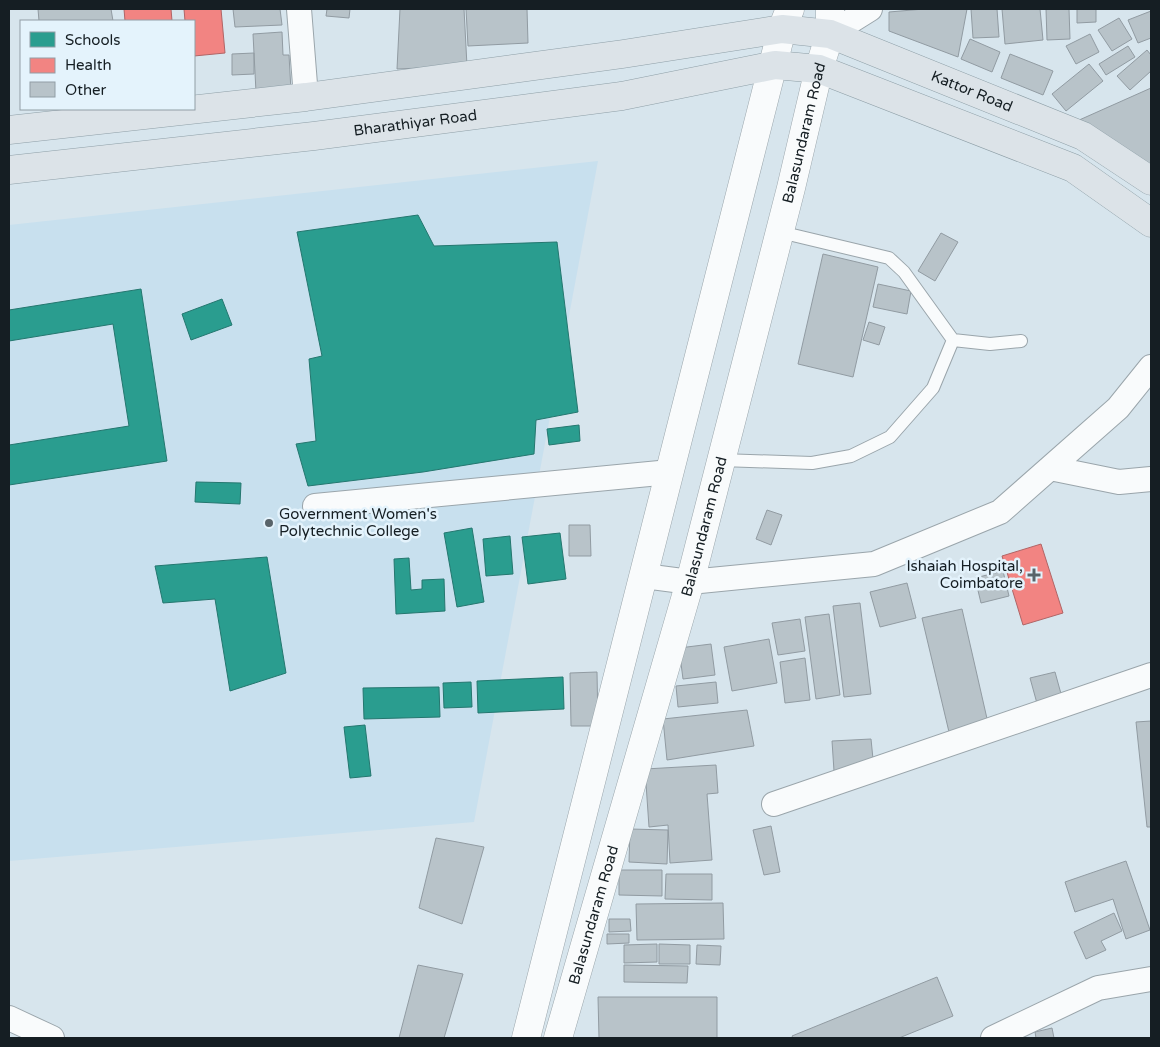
<svg xmlns="http://www.w3.org/2000/svg" width="1160" height="1047" font-family="'Varela Round',sans-serif">
<style>
.built{fill:#c8e0ee}
.schools{fill:#2a9d8f;stroke:#24776f}
.health{fill:#f28482;stroke:#b06566}
.building{fill:#b8c3c9;stroke:#919ba2}
.lines{fill:none;stroke-linecap:round;stroke-linejoin:round}
.lane-casing{stroke:#9aa5ab;stroke-width:14}
.street-casing{stroke:#9aa5ab;stroke-width:26}
.secondary-casing{stroke:#9aa5ab;stroke-width:29}
.primary-casing{stroke:#8e9fa7;stroke-width:29}
.lane{stroke:#f9fbfc;stroke-width:12}
.street{stroke:#f9fbfc;stroke-width:24}
.secondary{stroke:#f9fbfc;stroke-width:28}
.primary{stroke:#dce3e8;stroke-width:28}
.poi-dot{fill:#59646a;stroke:#e4f3fc;stroke-width:2}
.labels{text-anchor:middle;dominant-baseline:central;stroke-width:5;stroke-linejoin:round;paint-order:stroke}
.street-label{font-size:15px;fill:#151e23;stroke:#e4f3fc}
.poi-label{font-size:15px;fill:#151e23;stroke:#e4f3fc;text-anchor:start}
</style>
<rect width="100%" height="100%" fill="#d7e5ed"/>
<path class="built" d="M598,161L474,822L9,861V225Z"/>
<path class="schools" d="M418,215L434,246L557,242L578,412L536,420L534,454L423,472L308,486L296,444L316,441L309,359L322,356L297,232Z
M141,289L167,461L9,485V445L129,426L113,324L9,341V310Z
M222,299L232,325L191,340L182,314Z
M579,425L580,441L549,445L547,429Z
M196,482L241,483L240,504L195,502Z
M472,528L484,602L457,607L444,533Z
M560,533L566,579L528,584L522,537Z
M510,536L513,574L486,576L483,539Z
M267,557L286,673L230,691L215,599L163,603L155,566Z
M409,558L411,590L422,589V580L444,579L445,611L396,614L394,559Z
M563,677L564,709L478,713L477,681Z
M471,682L472,707L444,708L443,683Z
M439,687L440,717L364,719L363,688Z
M365,725L371,776L350,778L344,727Z"/>
<path class="health" d="M124,9H171L172,21H125Z
M184,9H221L225,53L194,56V21H185Z
M1041,544L1063,613L1023,625L1002,556Z"/>
<path class="building" d="M38,9H111L113,21H39Z
M233,9H280L282,25L235,27Z
M327,9H350L349,18L326,16Z
M400,9H464L467,66L397,69Z
M466,9H527L528,43L468,46Z
M924,9H967L958,57L889,31V12Z
M971,9H997L999,37L973,38Z
M1002,9H1040L1043,40L1005,44Z
M1046,9H1069L1070,39L1047,40Z
M1077,9H1096V22L1077,23Z
M1151,11V38L1138,43L1128,20Z
M1119,18L1132,39L1112,51L1098,30Z
M282,32L283,55H289L291,91L256,92L253,34Z
M1090,34L1099,52L1076,64L1066,46Z
M970,39L1000,52L992,72L961,59Z
M1128,46L1135,57L1106,75L1099,64Z
M1147,50L1151,55V71L1130,90L1117,76Z
M254,53V74L232,75V54Z
M1010,54L1053,71L1043,95L1001,78Z
M1089,64L1103,81L1066,111L1052,94Z
M1151,88V168L1077,121Z
M941,233L958,242L935,281L918,271Z
M823,254L878,267L853,377L798,364Z
M878,284L911,291L907,314L873,307Z
M869,322L885,327L879,345L863,340Z
M767,510L782,515L771,545L756,539Z
M569,525H590L591,556H569Z
M1003,571L1009,596L981,603L975,578Z
M907,583L916,618L880,627L870,592Z
M860,603L871,694L844,697L833,606Z
M962,609L988,723L949,732L922,618Z
M829,614L840,695L816,699L805,617Z
M800,619L805,651L778,655L772,623Z
M769,639L777,683L732,691L724,647Z
M711,644L715,675L683,679L679,648Z
M805,658L810,700L785,703L780,662Z
M597,672L598,726H571L570,673Z
M1055,672L1063,701L1038,707L1030,678Z
M716,682L718,703L678,707L676,686Z
M747,710L754,746L667,760L663,719Z
M1151,721V827H1147L1136,722Z
M871,739L874,769L834,771L832,741Z
M716,765L718,793L707,794L712,860L670,863L668,825L649,827L645,769Z
M771,826L780,872L764,875L753,830Z
M630,829L668,830L667,864L629,862Z
M436,838L484,847L462,924L419,908Z
M1126,861L1150,930L1126,939L1113,899L1075,912L1065,882Z
M619,870H662V896L619,895Z
M666,874H712V900L665,899Z
M723,903L724,939L637,940L636,904Z
M1114,913L1122,931L1101,941L1106,950L1086,959L1074,932Z
M609,919H630L631,931L609,932Z
M607,934H629V943L607,944Z
M657,944V962L624,963V945Z
M659,944L690,945V964H659Z
M697,945L721,946L720,965L696,964Z
M418,965L463,974L444,1038H399Z
M624,965L688,966L687,983L624,982Z
M937,977L953,1016L899,1038H793L792,1036Z
M598,997H717V1038H599Z
M1052,1028L1054,1038H1036L1035,1032Z"/>
<g class="lines">
<defs>
<path id="lane" d="M780,232L889,258L904,272L953,340L990,344L1021,341
M721,460L812,463L851,456L890,437L933,388L953,340"/>
<path id="street" d="M299,9L306,97
M830,34L870,9
M1050,468L1119,482L1151,479
M315,506L670,472
M644,576L690,582L874,564L1000,512L1118,408L1151,367
M774,804L1151,675
M9,1018L52,1038
M993,1038L1098,988L1151,979"/>
<g id="secondary">
<path d="M526,1038L782,29L790,9"/>
<path id="s1" d="M558,1038L690,582L791,188L819,69L830,34V9"/>
</g>
<g id="primary">
<path id="s2" d="M9,130L306,97L623,54L782,29L830,34L1083,136L1151,181"/>
<path id="s3" d="M9,170L314,136L622,96L775,65L819,69L1073,168L1151,223"/>
</g>
</defs>
<use href="#lane" class="lane-casing"/>
<use href="#street" class="street-casing"/>
<use href="#secondary" class="secondary-casing"/>
<use href="#primary" class="primary-casing"/>
<use href="#lane" class="lane"/>
<use href="#street" class="street"/>
<use href="#secondary" class="secondary"/>
<use href="#primary" class="primary"/>
</g>
<g class="poi-dot">
<circle cx="269" cy="523" r="5"/>
<path d="M1031.5 567.5h5v5h5v5h-5v5h-5v-5h-5v-5h5z"/>
</g>
<g class="labels">
<g class="street-label">
<text stroke="none"><textPath href="#s2" startOffset="981">Kattor Road</textPath></text>
<text stroke="none"><textPath href="#s3" startOffset="409">Bharathiyar Road</textPath></text>
<text stroke="none"><textPath href="#s1" startOffset="938">Balasundaram Road</textPath></text>
<text stroke="none"><textPath href="#s1" startOffset="532">Balasundaram Road</textPath></text>
<text stroke="none"><textPath href="#s1" startOffset="128">Balasundaram Road</textPath></text>
</g>
<g class="poi-label">
<text x="279" y="514">Government Women's<tspan x="279" dy="17">Polytechnic College</tspan></text>
<text x="1023" y="566" text-anchor="end">Ishaiah Hospital,<tspan x="1023" dy="17">Coimbatore</tspan></text>
</g>
</g>
<rect width="1160" height="1047" fill="none" stroke="#151e23" stroke-width="20"/>
<rect x="20" y="20" width="175" height="90" fill="#e4f3fc" stroke="#919ea5"/>
<rect x="30" y="32" width="25" height="15" fill="#2a9d8f" stroke="#919ea5"/>
<text x="65" y="45" font-size="15" fill="#151e23">Schools</text>
<rect x="30" y="58" width="25" height="15" fill="#f28482" stroke="#919ea5"/>
<text x="65" y="70" font-size="15" fill="#151e23">Health</text>
<rect x="30" y="82" width="25" height="15" fill="#b8c3c9" stroke="#919ea5"/>
<text x="65" y="95" font-size="15" fill="#151e23">Other</text>
</svg>
